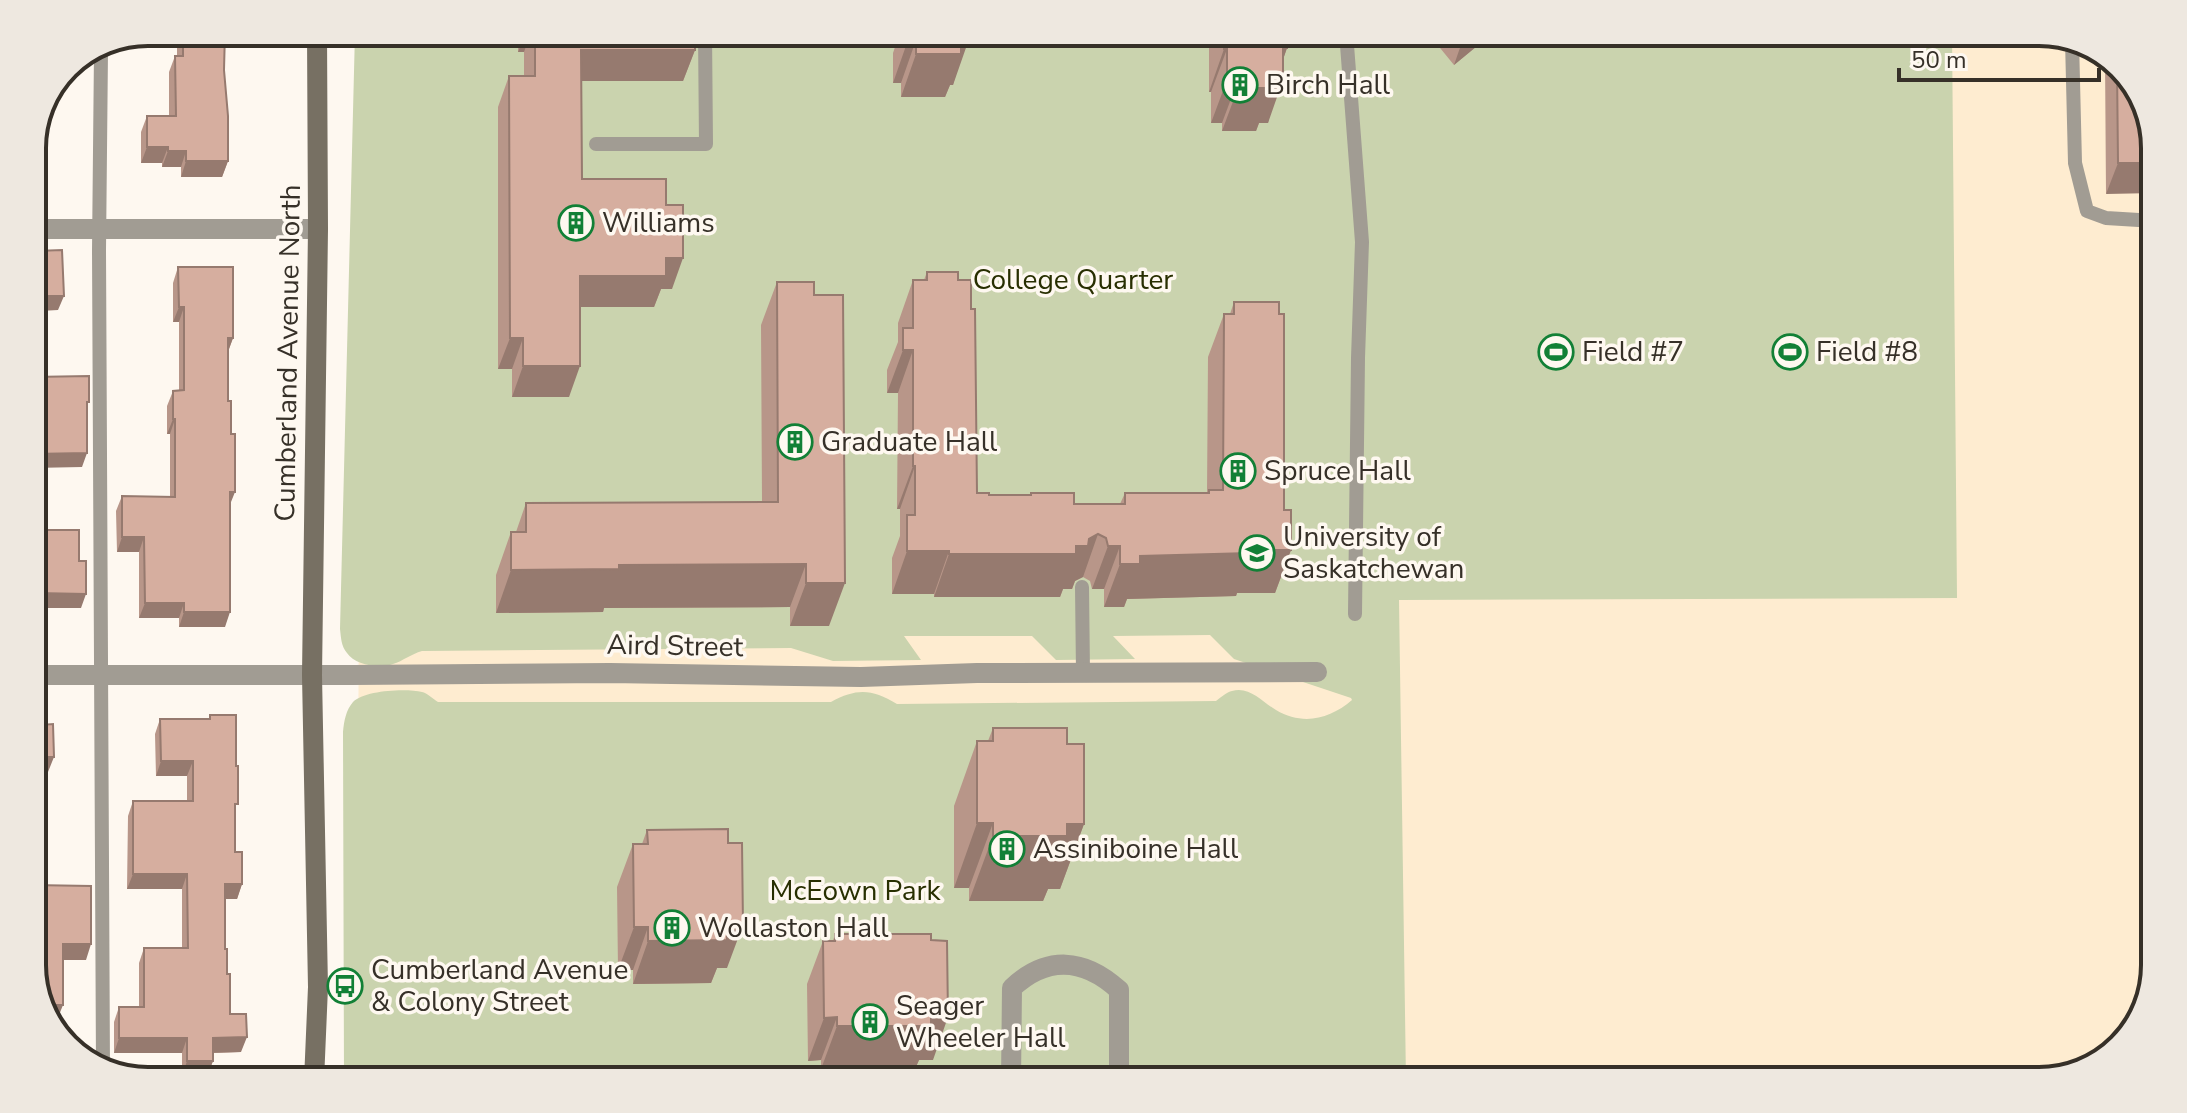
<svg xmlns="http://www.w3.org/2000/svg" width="2187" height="1113" font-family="'Nunito Sans',sans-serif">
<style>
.built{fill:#feecd0}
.green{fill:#cad3ae}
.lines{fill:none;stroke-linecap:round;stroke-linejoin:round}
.lane{stroke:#a19c93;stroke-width:14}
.street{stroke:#a19c93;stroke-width:20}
.secondary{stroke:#777063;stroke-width:20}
.wall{fill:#b89689}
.shaded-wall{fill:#967a6f}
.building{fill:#d6ae9f;stroke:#967a6f;stroke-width:2}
.labels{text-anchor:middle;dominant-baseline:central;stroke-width:7;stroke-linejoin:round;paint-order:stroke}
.poi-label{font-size:28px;fill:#363028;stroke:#fef8f0;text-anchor:start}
.park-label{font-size:28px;fill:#282f01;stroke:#fef8f0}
.street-label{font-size:28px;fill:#363028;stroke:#fef8f0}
.rim{fill:none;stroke:#363028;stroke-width:4}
</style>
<rect width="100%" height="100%" fill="#fef8f0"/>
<path class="built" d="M361,32H2039L2091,44L2136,84L2155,141V965L2143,1017L2097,1065L2039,1081H357Z"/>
<path class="green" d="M355,32H1952L1957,598L1399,600L1406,1081H344L343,732C344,721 346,710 353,702C364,690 407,688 422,692C427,693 433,699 438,702H831C857,688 872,689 897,704L1216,701C1220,698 1227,692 1232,691C1250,686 1262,702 1276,710C1303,726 1330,719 1352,700L1351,698L1234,659L1210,635L1113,636L1135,659L1056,660L1032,636H904L921,660L833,661L791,648L422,651C411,654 403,661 393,664C379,669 355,665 347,653C341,646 341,637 340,629Z"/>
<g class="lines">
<path class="lane" d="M1346,32L1362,242L1358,358L1355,614
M2072,40L2075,163L2087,211L2106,218L2155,221
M101,51L99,250L103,1070
M596,144H706L705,32
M1082,587L1083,673"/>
<path class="street" d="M32,229H318
M32,675H353L610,673L861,677L977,673L1317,672
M1011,1081L1012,988C1047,955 1084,958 1119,990V1081"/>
<path class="secondary" d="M314,1081L318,987L312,675L318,229L317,32"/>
</g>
<path class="wall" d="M177,32H225L224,70L228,161L222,177H181V167H162V163H141V132L147,116H169V72L175,56H177Z
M518,32H695V50L683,81H582V179L666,205L672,289H661L654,307H580L569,397H512V369H498V107L509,76H524V52H518Z
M896,32H968L953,85H950L945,97H901V83H893V53L896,44Z
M1209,32H1287V48L1283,59L1268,123H1259L1256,131H1222V123H1211V92H1209Z
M1427,32H1494L1454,65Z
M2105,57L2136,84L2155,141L2106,194Z
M178,267L233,338L228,352L230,506L225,627H179V618H139V552H117L116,511L122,496L170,497V434H167V406L173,391L179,390V322H173V283Z
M927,272L958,280L971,309L977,493L989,495H1030L1031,493L1074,504H1120L1125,493H1207L1208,357L1224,314H1230L1234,302L1284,510L1291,550L1275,593H1237L1236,596L1127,599L1124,607H1104V589H1092L1090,581L1083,577L1075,581L1072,589H1063L1060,597H934V594H892V558L900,536V509H897L898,393H887V370L898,342V323L913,280H924Z
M777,282L829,626H790V607L604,608L603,612L496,613V575L511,532H516L526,503L762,502L761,325Z
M210,715L235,813V852L242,884L237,899H225V949L230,1014L241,1052L213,1053V1061L207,1076H182V1053H114V1022L119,1007H139V963L144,948H182V889H127L128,816L133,801H187V776H156L155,734L160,719H209Z
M993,728L1084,824L1060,889H1048L1043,901H969V888H954V806L977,741H988Z
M647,830L727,968H717L711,983L633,984V970H618L617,887L633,844H642Z
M835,934L933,1060H919L915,1069H821V1060L808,1061L807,984L823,941H833Z"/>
<path class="shaded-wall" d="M526,32H531L524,52H518Z
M1475,32H1494L1454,65L1462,42Z
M908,40H916L901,83H893Z
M961,42H968L953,85H950L945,97H901L916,54Z
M1283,48H1287L1276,80H1283L1268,123H1259L1256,131H1222L1238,88Z
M1224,49H1227L1211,92H1209Z
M581,50H695L683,81H570Z
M1227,80H1238L1222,123H1211Z
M147,147H168L162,163H141Z
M168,151H186L181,167H162Z
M186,161H228L222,177H181Z
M2118,163H2155V193L2106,194Z
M666,258H683L672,289H661L654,307H569L580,276Z
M45,296H64L58,310L40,311Z
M179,307H184L179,322H173Z
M32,319H46L41,333H32Z
M228,338H233L227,354Z
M510,338H523L512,369H498Z
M903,350H913L898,393H887Z
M523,366H580L569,397H512Z
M173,419H175L170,434H167Z
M87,453L82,467L32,468V454Z
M913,466H915L900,509H897Z
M230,492H235L229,507Z
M1098,534L1083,577L1075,581L1072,589H1063L1060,597H934L949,554L1076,546Z
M122,537H144L139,552H117Z
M1108,546H1120L1104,589H1092Z
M1251,550H1291L1275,593H1237L1236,596L1127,599L1124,607H1104L1120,564L1140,556Z
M907,551H949L934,594H892Z
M806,564L790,607L604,608L603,612L496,613L511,570L619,565Z
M806,583H845L829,626H790Z
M37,593L86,594L81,608H33L32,609V597Z
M145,603H184L179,618H139Z
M184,612H230L225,627H179Z
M32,757H54L48,772L32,773Z
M161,761H193L187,776H156Z
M977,823H993L969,888H954Z
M1067,824H1084L1060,889H1048L1043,901H969L993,836Z
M133,874H187L182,889H127Z
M225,884H242L237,899H219Z
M727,925H743L727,968H717L711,983L633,984L648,941Z
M634,927H648L633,970H618Z
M63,944H91L86,960H58Z
M52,1005H63L57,1020H48Z
M837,1017L821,1060L808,1061L824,1018Z
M931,1017H948L933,1060H919L915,1069H821L837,1026Z
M247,1037L241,1052L207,1053L213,1038Z
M119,1038H187L182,1053H114Z
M187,1061H213L207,1076H182Z"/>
<path class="building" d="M183,32H225L224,70L228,116V161H186V151H168V147H147V116H176L175,56H183Z
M535,32H695V50H581L582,179H666V205H683V258H666V276H580V366H523V338H510L509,76H535Z
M908,32H968V42H961V54H916V40H908Z
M1224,32H1287V48H1283V80H1272V88H1238V80H1227V49H1224Z
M1454,32H1475L1462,42Z
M2117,67L2136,84L2155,141V163H2118Z
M62,250L64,296H45L46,319H32V262H36V251Z
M178,267H233V338H228V401H231V434H235V492H230V612H184V603H145L144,537H122V496L175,497V419H173V391L184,390V307H179Z
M927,272H958V280H971V309H975L977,493H989V495H1031V493H1074V504H1125V493H1209V490H1223L1224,314H1234V302H1279V314H1284V510H1291V550H1251V553L1140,556V564H1120V546H1108L1106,538L1098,534L1089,539L1088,546H1076V554H949V551H907V515H915V466H913V350H903V328H913V280H927Z
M777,282H814V295H843L845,583H806V564L619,565V569L511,570V532H526V503L778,502Z
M89,376V402H87V453L32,454V377Z
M32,530H79V561H86V594L37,593V597H32Z
M32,711H41V725L53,724L54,757H32Z
M210,715H236V766H238V804H235V852H242V884H225V949H227V974H230V1014H246L247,1037L213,1038V1061H187V1038H119V1007H144V948H188L187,874H133V801H193V761H161L160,719H210Z
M993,728H1067V744H1084V824H1067V836H993V823H977V741H993Z
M728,829V843H742L743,925H727V940L648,941V927H634L633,844H648L647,830Z
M32,885L91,886V944H63V1005H52L51,1028L32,973Z
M835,934H931V940L947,941L948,1017H931V1026H837V1017L824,1018L823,941H835Z"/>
<defs>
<symbol id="building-ring" viewBox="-11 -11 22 22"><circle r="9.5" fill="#fef8f0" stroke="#128036" stroke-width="1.5"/><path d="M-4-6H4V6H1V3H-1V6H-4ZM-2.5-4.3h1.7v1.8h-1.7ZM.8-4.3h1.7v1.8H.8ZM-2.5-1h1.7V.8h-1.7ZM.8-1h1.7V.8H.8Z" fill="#128036"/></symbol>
<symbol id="stadium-ring" viewBox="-11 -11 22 22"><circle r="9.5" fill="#fef8f0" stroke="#128036" stroke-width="1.5"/><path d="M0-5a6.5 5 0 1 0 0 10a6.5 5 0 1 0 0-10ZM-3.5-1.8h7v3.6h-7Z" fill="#128036"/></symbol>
<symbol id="university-ring" viewBox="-11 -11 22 22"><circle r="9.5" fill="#fef8f0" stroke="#128036" stroke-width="1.5"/><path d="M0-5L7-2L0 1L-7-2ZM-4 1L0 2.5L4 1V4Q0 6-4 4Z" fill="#128036"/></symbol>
<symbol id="bus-ring" viewBox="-11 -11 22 22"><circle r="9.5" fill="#fef8f0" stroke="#128036" stroke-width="1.5"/><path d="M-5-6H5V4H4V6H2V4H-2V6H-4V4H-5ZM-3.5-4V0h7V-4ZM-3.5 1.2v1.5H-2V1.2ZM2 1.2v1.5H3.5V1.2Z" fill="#128036"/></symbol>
</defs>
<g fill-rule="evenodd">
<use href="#building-ring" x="1220" y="65" width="40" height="40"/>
<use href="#building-ring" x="556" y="203" width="40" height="40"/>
<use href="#stadium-ring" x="1536" y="332" width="40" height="40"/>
<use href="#stadium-ring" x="1770" y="332" width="40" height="40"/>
<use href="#building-ring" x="775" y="422" width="40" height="40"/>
<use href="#building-ring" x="1218" y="451" width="40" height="40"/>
<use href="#university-ring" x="1237" y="533" width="40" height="40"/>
<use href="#building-ring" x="987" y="829" width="40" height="40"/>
<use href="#building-ring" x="652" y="908" width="40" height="40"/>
<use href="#bus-ring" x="325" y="966" width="40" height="40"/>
<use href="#building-ring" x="850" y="1002" width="40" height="40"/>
</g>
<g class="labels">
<g class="poi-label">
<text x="1266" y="85">Birch Hall</text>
<text x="602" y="223">Williams</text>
<text x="1582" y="352">Field #7</text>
<text x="1816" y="352">Field #8</text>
<text x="821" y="442">Graduate Hall</text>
<text x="1264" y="471">Spruce Hall</text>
<text x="1283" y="537">University of<tspan x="1283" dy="32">Saskatchewan</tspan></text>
<text x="1033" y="849">Assiniboine Hall</text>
<text x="698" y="928">Wollaston Hall</text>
<text x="371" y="970">Cumberland Avenue<tspan x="371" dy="32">&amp; Colony Street</tspan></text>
<text x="896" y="1006">Seager<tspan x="896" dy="32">Wheeler Hall</tspan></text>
</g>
<g class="park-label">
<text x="1073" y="280">College Quarter</text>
<text x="855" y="891">McEown Park</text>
</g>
<g class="street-label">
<text transform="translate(288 353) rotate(-89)">Cumberland Avenue North</text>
<text transform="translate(675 646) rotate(1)">Aird Street</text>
</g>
</g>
<path d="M0 0H2187V1113H0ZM148 46H2039A102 102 0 0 1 2141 148V965A102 102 0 0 1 2039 1067H148A102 102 0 0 1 46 965V148A102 102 0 0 1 148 46Z" fill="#eee8e0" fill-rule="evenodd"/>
<path class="rim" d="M148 46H2039A102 102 0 0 1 2141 148V965A102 102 0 0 1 2039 1067H148A102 102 0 0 1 46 965V148A102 102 0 0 1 148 46Z"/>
<path d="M1899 68v12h200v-12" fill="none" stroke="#363028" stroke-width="4"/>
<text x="1911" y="68" font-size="24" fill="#363028" stroke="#fef8f0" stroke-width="6" paint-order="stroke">50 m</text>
</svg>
